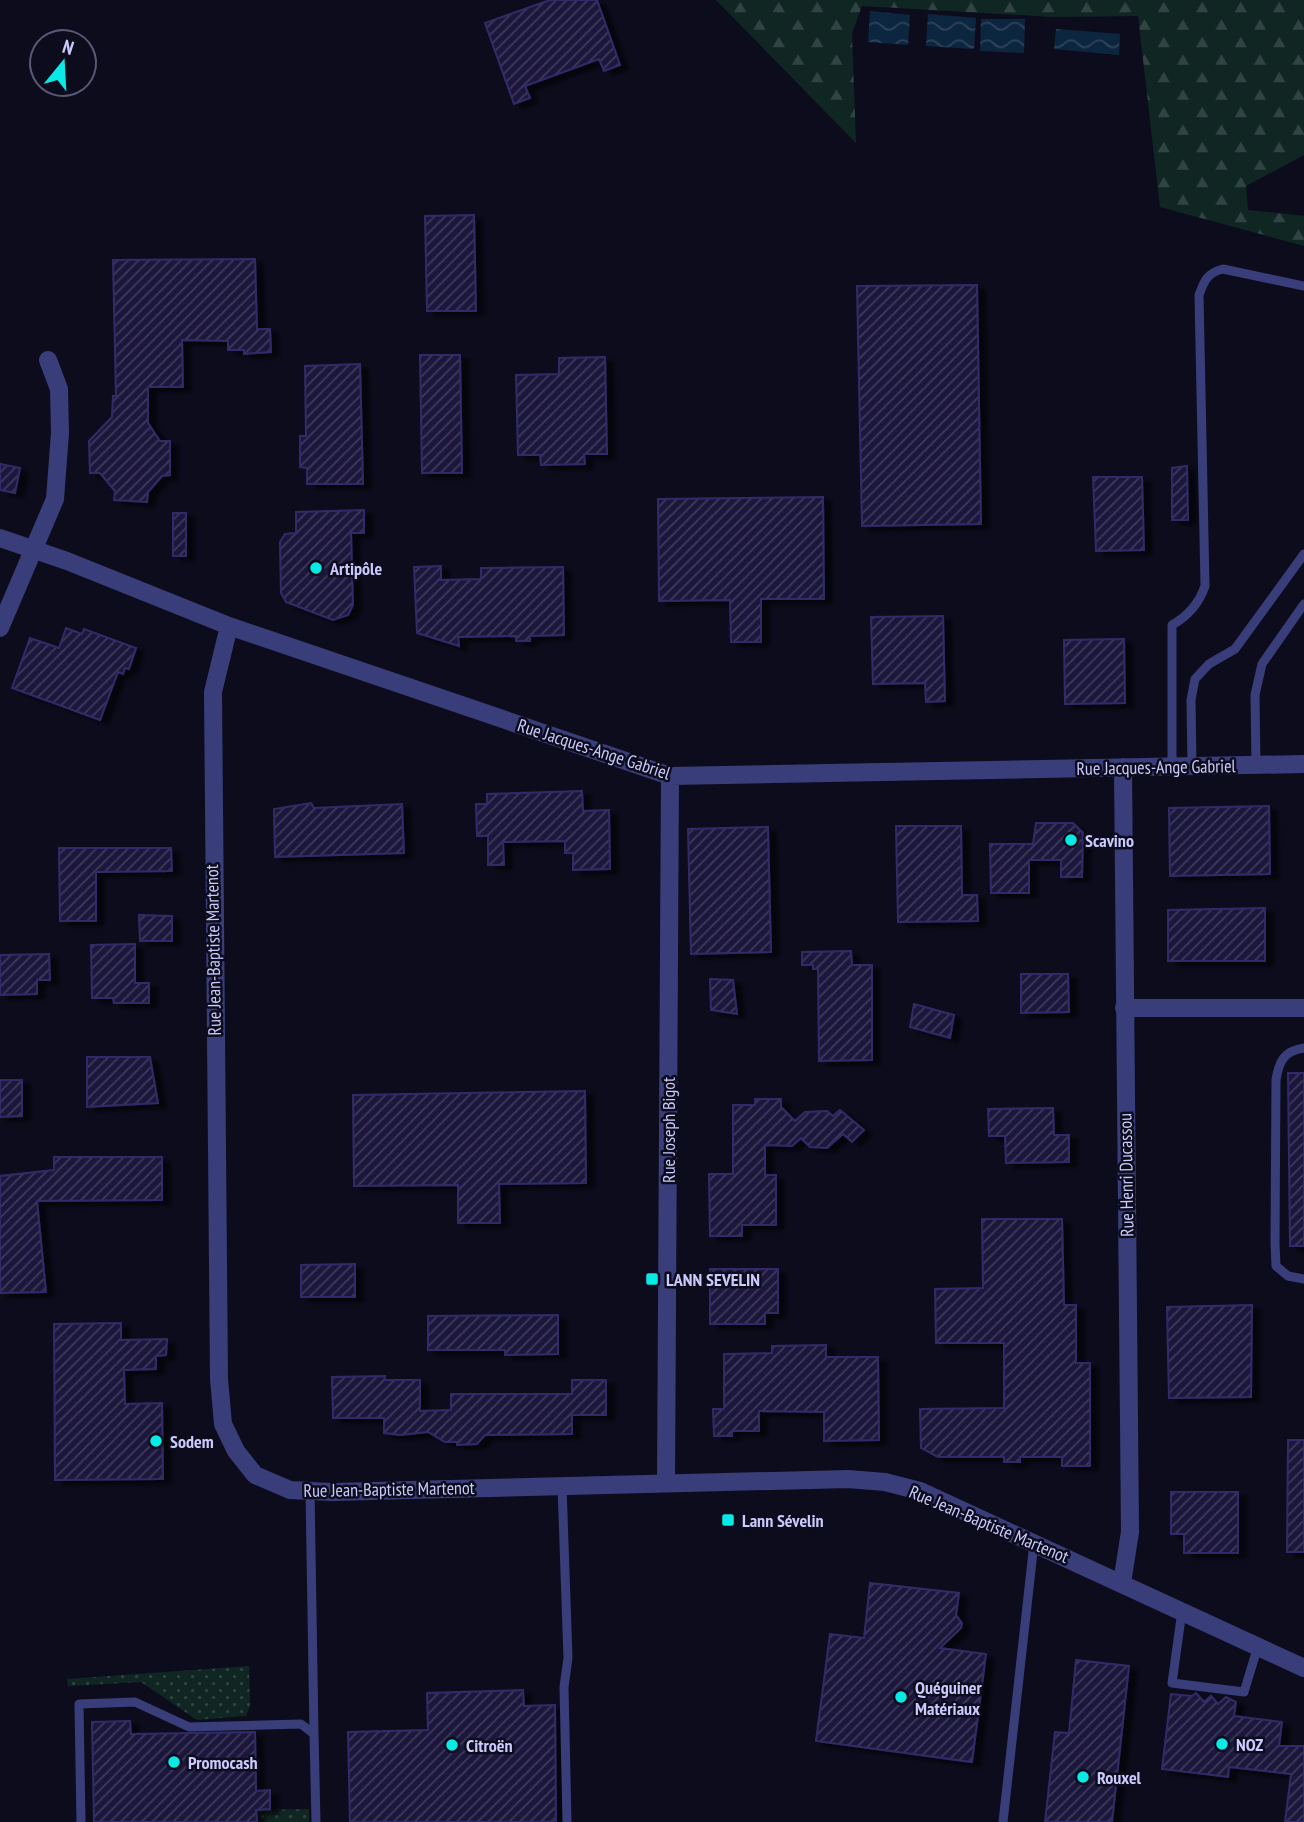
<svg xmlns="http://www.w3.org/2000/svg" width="1304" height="1822" font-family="'PT Sans Narrow',sans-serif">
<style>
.grass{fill:url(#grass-dots)}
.forest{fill:url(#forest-firs)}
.water{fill:url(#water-waves)}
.building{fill:url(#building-hatch);stroke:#312c68;stroke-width:2;filter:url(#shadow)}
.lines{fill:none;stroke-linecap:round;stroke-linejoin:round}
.service{stroke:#393e7a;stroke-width:9}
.minor{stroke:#393e7a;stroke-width:18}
.poi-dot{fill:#09eae6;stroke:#0d0c1d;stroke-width:2.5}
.labels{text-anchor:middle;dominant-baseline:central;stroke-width:5;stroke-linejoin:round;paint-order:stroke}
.poi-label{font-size:18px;font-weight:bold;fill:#cacafd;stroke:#0d0c1d;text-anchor:start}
.street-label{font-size:18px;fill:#cacafd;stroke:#0d0c1d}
</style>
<defs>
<pattern id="grass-dots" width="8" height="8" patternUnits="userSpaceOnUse" patternTransform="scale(1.75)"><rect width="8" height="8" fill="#102623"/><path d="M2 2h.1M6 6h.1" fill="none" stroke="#314444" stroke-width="1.8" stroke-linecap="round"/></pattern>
<pattern id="forest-firs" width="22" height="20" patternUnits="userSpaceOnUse" patternTransform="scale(1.75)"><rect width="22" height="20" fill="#102623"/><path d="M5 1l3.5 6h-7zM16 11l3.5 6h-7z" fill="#314444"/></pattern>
<pattern id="water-waves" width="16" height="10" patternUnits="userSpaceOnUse" patternTransform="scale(1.75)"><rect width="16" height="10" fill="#0d263f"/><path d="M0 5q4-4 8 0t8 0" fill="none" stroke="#2f445c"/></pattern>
<pattern id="building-hatch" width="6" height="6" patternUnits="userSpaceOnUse" patternTransform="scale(1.75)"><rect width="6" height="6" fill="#1c193d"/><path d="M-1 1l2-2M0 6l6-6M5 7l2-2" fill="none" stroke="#3c395a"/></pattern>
<filter id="shadow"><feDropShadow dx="8" dy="4.5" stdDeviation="2" flood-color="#0009"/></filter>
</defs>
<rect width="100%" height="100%" fill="#0d0c1d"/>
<path class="grass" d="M249,1666L250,1706L246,1716L197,1720L141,1682L68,1686L67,1679Z
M309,1809V1822H257L256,1810Z"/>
<path class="forest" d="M716,0H1304V155L1246,186L1248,210L1304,216V246L1160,207L1138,16L1053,17L862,6L852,33L856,143Z"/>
<path class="water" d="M870,11L910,15L908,45L868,42Z
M928,14L976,18L974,49L926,46Z
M981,19H1025L1024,53L980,51Z
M1056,29L1120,34L1119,55L1054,49Z"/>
<path class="building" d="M550,0H597L620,65L604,71L599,59L525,86L530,98L514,104L485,23Z
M474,215L476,311H427L425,216Z
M255,259L257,329H270L271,352L244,354V350H228V341L182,340L183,387H148V423L160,441H170V475L162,476L148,492L147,502L114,500L115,491L100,473H90L89,441L112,417L113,396H116L113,260Z
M977,285L981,524L862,526L857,286Z
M420,355H460L462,473H422Z
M605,357L607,454H584L585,464L541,465L540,455H518L516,375L559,374V358Z
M360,364L363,484H307V468L300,467V436H306L305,366Z
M0,464L20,468L15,493L0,490Z
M1187,466L1188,520H1172V468Z
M1093,477H1142L1144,550L1096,551Z
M823,497L824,599H761V642H731L730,600L659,601L658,499Z
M364,510V533H351L353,605L348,615L333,620L286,602L281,593L280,542L285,534L296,533V512Z
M173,513H186V556H173Z
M441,566V580L481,579V568L563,567L564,635L530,636V641H516V636L458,637L459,646L417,633L414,567Z
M943,616L945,701L926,702L925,683L873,684L871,617Z
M66,628L82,634L84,629L136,648L129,669L125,668L123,674L118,672L100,720L12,688L30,638L59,648Z
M1124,639L1125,703L1065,704L1064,640Z
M582,791L583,811L609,810L610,869L573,870V853H565V841L503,842L504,865H488V836H477L476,804H487V794Z
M311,803L314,808L402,804L404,853L275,857L274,809Z
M1269,806L1270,874L1170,876L1169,808Z
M1036,823H1073L1083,833L1082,877H1061V860H1029V893H991L990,844H1033Z
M896,826H961L962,895H977L978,921L898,922Z
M768,827L771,952L691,954L688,829Z
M59,848H171L172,871L96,872V921H60Z
M1265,908V961H1168V910Z
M139,915L172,916V941H140Z
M135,944V983H149V1003H114L113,998H92L91,945Z
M851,951L852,965H872V1060L819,1061L818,969H813V965H802V952Z
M49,954L50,980H37V994L0,995V955Z
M1021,974H1068L1069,1012L1021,1013Z
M710,979L733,980L737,1014L711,1010Z
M914,1004L954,1015L950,1038L910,1027Z
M87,1057H150L158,1103L87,1107Z
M1288,1073H1304V1246H1290Z
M0,1080H22V1116L0,1117Z
M585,1091L586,1183L499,1184L500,1223H458V1185L354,1186L353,1095Z
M755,1099H781V1107L795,1121L805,1112L827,1111L833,1116L840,1110L864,1130L852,1142L843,1134L827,1148L810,1147L801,1138L792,1146L765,1145V1175H776V1225H742V1236H710L709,1174H733V1105H755Z
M1053,1108L1054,1135H1069V1162L1006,1163L1005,1136H989L988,1109Z
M54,1157H162V1200L37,1201L46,1292L0,1293V1176L54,1170Z
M982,1219H1062L1064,1305H1076V1363H1090V1466H1062V1457H1020V1462H1004V1457H938L921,1448L920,1409L1004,1408V1343H936L935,1289L983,1288Z
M355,1264V1297H301V1265Z
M710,1269H778V1313H765V1324H710Z
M1252,1305L1251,1397L1169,1398L1167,1307Z
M558,1315V1354L505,1355V1350H428V1316Z
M121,1323V1340L167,1339L166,1355L156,1356V1369L124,1370L125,1404L162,1403L163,1479L55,1480L54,1324Z
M826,1345V1357H878L879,1440L824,1441V1412L759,1411V1431H732V1436H714L713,1409H724V1354L772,1353V1346Z
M385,1376V1380H420V1411L451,1410V1394H572V1380H606V1415H572V1434L485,1435L477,1444L457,1445V1442H445L428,1432L400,1435L384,1433V1418H333L332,1377Z
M1288,1440H1304V1552H1287Z
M1171,1492H1238V1553H1184V1534H1171Z
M870,1583L959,1593L956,1615L962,1623L961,1628L940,1648L986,1654L972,1762L816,1741L830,1634L864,1638Z
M1076,1660L1129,1666L1112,1822H1045L1055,1732L1069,1733Z
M523,1690L524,1706L555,1705L556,1822H350L348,1732L428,1730L427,1693Z
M1196,1693L1204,1702L1211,1696L1218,1704L1226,1697L1236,1702L1234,1716L1282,1722L1279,1746H1304V1822H1285L1291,1774L1229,1767L1228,1777L1162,1769L1171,1694L1192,1696Z
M130,1721L131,1734L255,1732L256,1791L270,1790V1809L256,1810L257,1822H94L92,1722Z"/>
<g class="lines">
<path class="service" d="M1256,765L1255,695L1262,664L1304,604
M1172,766V625C1188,616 1199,604 1205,586L1199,295C1204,281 1207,273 1223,269L1304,286
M1192,766L1191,700L1195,679L1209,664L1235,649L1304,554
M1304,1048C1284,1051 1279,1061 1276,1080L1275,1244L1276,1266L1288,1276L1304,1279
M562,1486L568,1658L564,1687L567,1822
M310,1491L314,1734
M1182,1611L1172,1683L1244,1692L1258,1646
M81,1822L79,1704L135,1702L189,1727L301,1724L314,1734L316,1822
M1003,1822L1034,1543"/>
<path class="minor" d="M0,538L67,561L229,626L670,776L1304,764
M229,626L213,692L219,1379L223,1424L236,1451L255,1475L290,1490L332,1492L848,1479L885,1482L920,1491L1304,1668
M0,628L55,499L60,433L59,389L48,360
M1124,1008H1304
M666,1483L670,776
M1122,1583L1130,1532L1123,767"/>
</g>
<g class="poi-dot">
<circle cx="316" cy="568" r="7"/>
<circle cx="1071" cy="840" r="7"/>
<rect x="645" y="1272" width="14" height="14" rx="3.5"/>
<circle cx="156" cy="1441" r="7"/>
<rect x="721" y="1513" width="14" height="14" rx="3.5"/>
<circle cx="901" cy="1697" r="7"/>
<circle cx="1222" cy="1744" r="7"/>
<circle cx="452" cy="1745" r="7"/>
<circle cx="174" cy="1762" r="7"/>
<circle cx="1083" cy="1777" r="7"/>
</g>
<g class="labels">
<g class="poi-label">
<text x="330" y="568">Artipôle</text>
<text x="1085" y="840">Scavino</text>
<text x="666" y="1279">LANN SEVELIN</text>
<text x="170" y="1441">Sodem</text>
<text x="742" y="1520">Lann Sévelin</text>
<text x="915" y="1687">Quéguiner<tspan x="915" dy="21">Matériaux</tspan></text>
<text x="1236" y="1744">NOZ</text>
<text x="466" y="1745">Citroën</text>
<text x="188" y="1762">Promocash</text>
<text x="1097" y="1777">Rouxel</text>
</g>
<g class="street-label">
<text transform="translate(594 749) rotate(18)">Rue Jacques-Ange Gabriel</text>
<text transform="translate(1156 767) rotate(-1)">Rue Jacques-Ange Gabriel</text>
<text transform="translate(213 950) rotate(-91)">Rue Jean-Baptiste Martenot</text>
<text transform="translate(668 1130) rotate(-90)">Rue Joseph Bigot</text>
<text transform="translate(1126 1175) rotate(-91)">Rue Henri Ducassou</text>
<text transform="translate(389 1489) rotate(-1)">Rue Jean-Baptiste Martenot</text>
<text transform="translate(989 1524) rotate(23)">Rue Jean-Baptiste Martenot</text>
</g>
</g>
<g transform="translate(63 63) rotate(18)"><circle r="33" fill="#0d0c1d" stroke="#595877" stroke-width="2"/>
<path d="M0-5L12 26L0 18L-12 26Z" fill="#09eae6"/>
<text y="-10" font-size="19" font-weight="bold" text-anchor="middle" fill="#cacafd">N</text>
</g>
</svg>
